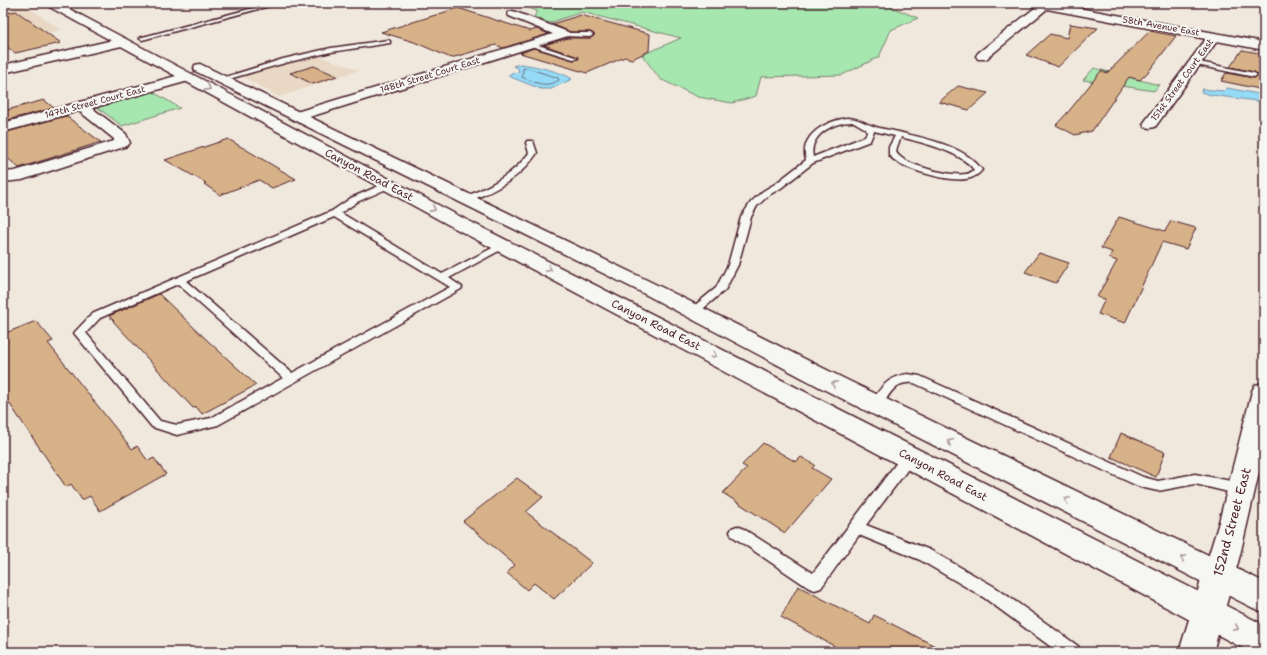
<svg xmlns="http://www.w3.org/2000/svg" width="1267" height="655" font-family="'Shantell Sans',sans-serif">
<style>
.built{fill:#e8d8c4}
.green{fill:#a6e6af;stroke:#78826d}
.water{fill:#95dbf7;stroke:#7790a5}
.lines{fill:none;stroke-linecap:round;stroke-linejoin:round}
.shore{stroke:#686a7d;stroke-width:1}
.building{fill:#d7b188;stroke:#4a1f2b}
.lane-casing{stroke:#4a1f2b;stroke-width:3}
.street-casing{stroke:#4a1f2b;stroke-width:3}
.secondary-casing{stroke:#4a1f2b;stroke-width:3}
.primary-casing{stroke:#4a1f2b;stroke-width:3}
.lane{fill:#f6f6f2;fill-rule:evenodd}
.street{fill:#f6f6f2;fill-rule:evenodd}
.secondary{fill:#f6f6f2;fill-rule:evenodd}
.primary{fill:#f6f6f2;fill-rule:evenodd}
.oneway{stroke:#a99598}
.labels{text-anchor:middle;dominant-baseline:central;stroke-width:4;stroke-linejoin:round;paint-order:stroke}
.far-street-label{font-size:9px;fill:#4a1f2b;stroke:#f6f6f2}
.street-label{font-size:11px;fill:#4a1f2b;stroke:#f6f6f2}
.near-street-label{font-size:13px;fill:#4a1f2b;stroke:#f6f6f2}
</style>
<rect width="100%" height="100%" fill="#f0e8dd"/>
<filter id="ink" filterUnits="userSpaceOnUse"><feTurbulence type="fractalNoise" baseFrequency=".025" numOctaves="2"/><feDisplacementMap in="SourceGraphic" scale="8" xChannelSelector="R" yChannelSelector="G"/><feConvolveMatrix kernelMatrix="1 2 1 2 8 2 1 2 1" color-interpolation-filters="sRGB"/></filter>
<g filter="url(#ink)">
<path class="built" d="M3,3H22L61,30L3,43Z
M305,51L359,70L279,97L234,72Z"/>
<path class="green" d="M527,3H877L889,6L918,18L891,30L879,57L842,75L761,77L756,96L732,103L698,97L660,79L642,55L681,38L582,12L549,23L534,17L537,11L523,6Z
M1094,68L1159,85L1154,91L1083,80Z
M150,90L180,108L122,126L97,107Z"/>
<path class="water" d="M520,64C532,65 563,72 572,79L551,89H541L508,76L511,73L519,72L518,68L513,66Z
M1227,88L1264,95V102L1211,95L1201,92L1202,89L1224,91Z"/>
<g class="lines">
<path class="shore" d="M527,68L558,78L559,80C546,88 535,83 522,77L523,69Z"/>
</g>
<path class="building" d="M458,8L530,31L537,29L549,34L503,48L496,45L451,58L414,42L381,32Z
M16,11L61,43L15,53L3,44V14Z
M581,15L650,34L649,51L632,59L625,57L587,73L520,53L534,48L573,60L578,59V57L544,45L568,38H590L594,36V34L590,32H570L552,24Z
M1070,24L1098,28L1058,67L1026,55L1050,34L1067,38Z
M1150,31L1176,36L1149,71L1140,80L1129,77L1092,131L1075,135L1056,125L1069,111L1101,71L1107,73Z
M1242,50L1264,54V90L1221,81L1226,73L1254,78L1258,75L1254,72L1230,67Z
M314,66L337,76L313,84L290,73Z
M958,86L988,93L969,110L939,102Z
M44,100L54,108L3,121V111Z
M66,116L101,142L19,168L3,154V133Z
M228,139L296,179L272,188L259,180L220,195L204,184L206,183L165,160Z
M1119,217L1165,231L1171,221L1196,228L1186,249L1162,242L1125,323L1098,314L1105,299L1097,297L1117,261L1109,258L1112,252L1101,248Z
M1039,253L1069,263L1056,283L1025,272Z
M159,294L207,340L256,385L202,414L196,407L193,408L113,321H114L109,316Z
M36,321L53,341L48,343L132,449L137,446L148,461L154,458L166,474L100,511L90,496L82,500L71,484L66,487L3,394V334Z
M1121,433L1165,452L1156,477L1111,457Z
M763,443L796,462L801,457L815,465L812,468L831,479L785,533L723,493L747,468L742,465Z
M517,478L543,497L526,512L592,563L554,599L534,583L527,590L507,573L515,565L463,521Z
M798,586L870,624L874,615L947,652H845L781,617Z"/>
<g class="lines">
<defs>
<path id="lane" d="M272,3H281L142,40L139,38Z
M562,33H590L593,35L590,37L564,36L561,34Z
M388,40L390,41V43L331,52L285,63L222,81L219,79L283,59L331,48Z
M528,43H532L578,58L573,59L528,45Z
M1194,61L1254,73L1257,75L1254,77L1192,64V62Z
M847,118C858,118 864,123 873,126C880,129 887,129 894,131C922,138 965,145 982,170C978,175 973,178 966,179C948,182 900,169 889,155V147L895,136L874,131L870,141L813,163L781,188L769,195L757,206L751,217L738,265L725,290L697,314H689L688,312L689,310L716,288L728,265L741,217L751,202L763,191L775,184L806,160C799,135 826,121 847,118ZM854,122L866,129L867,133L864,137L813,157C808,135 835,121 854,122ZM901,137C922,143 961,151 974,170C971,172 969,174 966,174C952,177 902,165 896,152L897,147Z
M527,141H533L537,153C523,174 504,186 481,196C476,198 470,202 464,201L463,199L464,197C489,187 513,175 529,153L526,143Z
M388,182L392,185L391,187L357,202L341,213L442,274L500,244L503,243L508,246L449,278L462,287L461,289L218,425L177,435L152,427L74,333L92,314L332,211L351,198ZM334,217L450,287L292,373L186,281ZM178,284L283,378L211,418L177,425L160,421L86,333L100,318Z
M908,374L920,376L1143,477L1158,481L1195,474L1241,483L1246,485L1248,489L1246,493L1241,495L1195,484L1158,491L1140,487L914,383C884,380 889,413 872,408L870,405C879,389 888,376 908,374Z
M909,452L914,453L916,457L914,461L866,525L930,550L995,587L1078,646L1080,652H1058L983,597L920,560L859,535L821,588L815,590L809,588L732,536L730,532L732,528L737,526L742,528L813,573L904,453Z"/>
<path id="street" d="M1029,3H1051L1264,42V50L1217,41L1155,127L1150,128L1145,127L1143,124L1206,39L1047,9L986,59H978L976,56L978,53L1036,7L1030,5Z
M513,11L568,32L570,34L568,36L303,119L298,120L293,119L291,116L293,113L553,34L509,16L508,14L509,12Z
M122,38L126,39L128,42L126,45L3,73V65Z
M187,73L192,74L194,77L192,80L92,108L126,134L130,143L127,146L22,180L3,182V172L15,171L114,141V139L79,111L3,132V123Z"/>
<path id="secondary" d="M1264,383V451L1240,555L1213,652H1179L1219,522L1252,391L1255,385Z"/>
<path id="primary" d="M45,3H58L459,216L1264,625V652H1250L447,224L46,5Z
M200,64L653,283L845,379L1264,582V612L1253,608L827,391L639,291L195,71L194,68L195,65Z"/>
</defs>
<use href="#lane" class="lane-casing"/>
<use href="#street" class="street-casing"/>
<use href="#secondary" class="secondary-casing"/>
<use href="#primary" class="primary-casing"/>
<use href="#lane" class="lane"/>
<use href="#street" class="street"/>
<use href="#secondary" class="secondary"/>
<use href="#primary" class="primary"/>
</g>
<defs><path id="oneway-chevron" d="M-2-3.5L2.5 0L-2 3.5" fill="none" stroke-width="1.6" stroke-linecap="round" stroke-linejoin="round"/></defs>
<g class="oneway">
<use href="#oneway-chevron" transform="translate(208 88) rotate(29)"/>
<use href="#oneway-chevron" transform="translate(433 209) rotate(28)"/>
<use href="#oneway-chevron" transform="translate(549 269) rotate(27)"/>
<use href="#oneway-chevron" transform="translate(714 355) rotate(27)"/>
<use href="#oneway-chevron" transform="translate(834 384) rotate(-153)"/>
<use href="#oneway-chevron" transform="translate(950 442) rotate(-154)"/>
<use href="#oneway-chevron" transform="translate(1067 500) rotate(-154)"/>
<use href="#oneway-chevron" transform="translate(1183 558) rotate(-154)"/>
<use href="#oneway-chevron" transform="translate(1236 628) rotate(27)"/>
</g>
</g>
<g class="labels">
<g class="far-street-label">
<text transform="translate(1161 26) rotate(10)">58th Avenue East</text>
<text transform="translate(430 75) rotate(-17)">148th Street Court East</text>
<text transform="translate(1182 80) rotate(-54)">151st Street Court East</text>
<text transform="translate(95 102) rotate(-15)">147th Street Court East</text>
</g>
<g class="street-label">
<text transform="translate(369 175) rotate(28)">Canyon Road East</text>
<text transform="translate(656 325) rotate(27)">Canyon Road East</text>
<text transform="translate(943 475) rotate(28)">Canyon Road East</text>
</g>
<g class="near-street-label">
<text transform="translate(1232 522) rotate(-75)">152nd Street East</text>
</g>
</g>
<rect width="1267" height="655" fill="none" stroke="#f6f6f2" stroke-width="16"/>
<rect x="8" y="8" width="1251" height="639" fill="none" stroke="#4a1f2b" stroke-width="1.5" filter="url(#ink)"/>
</svg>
